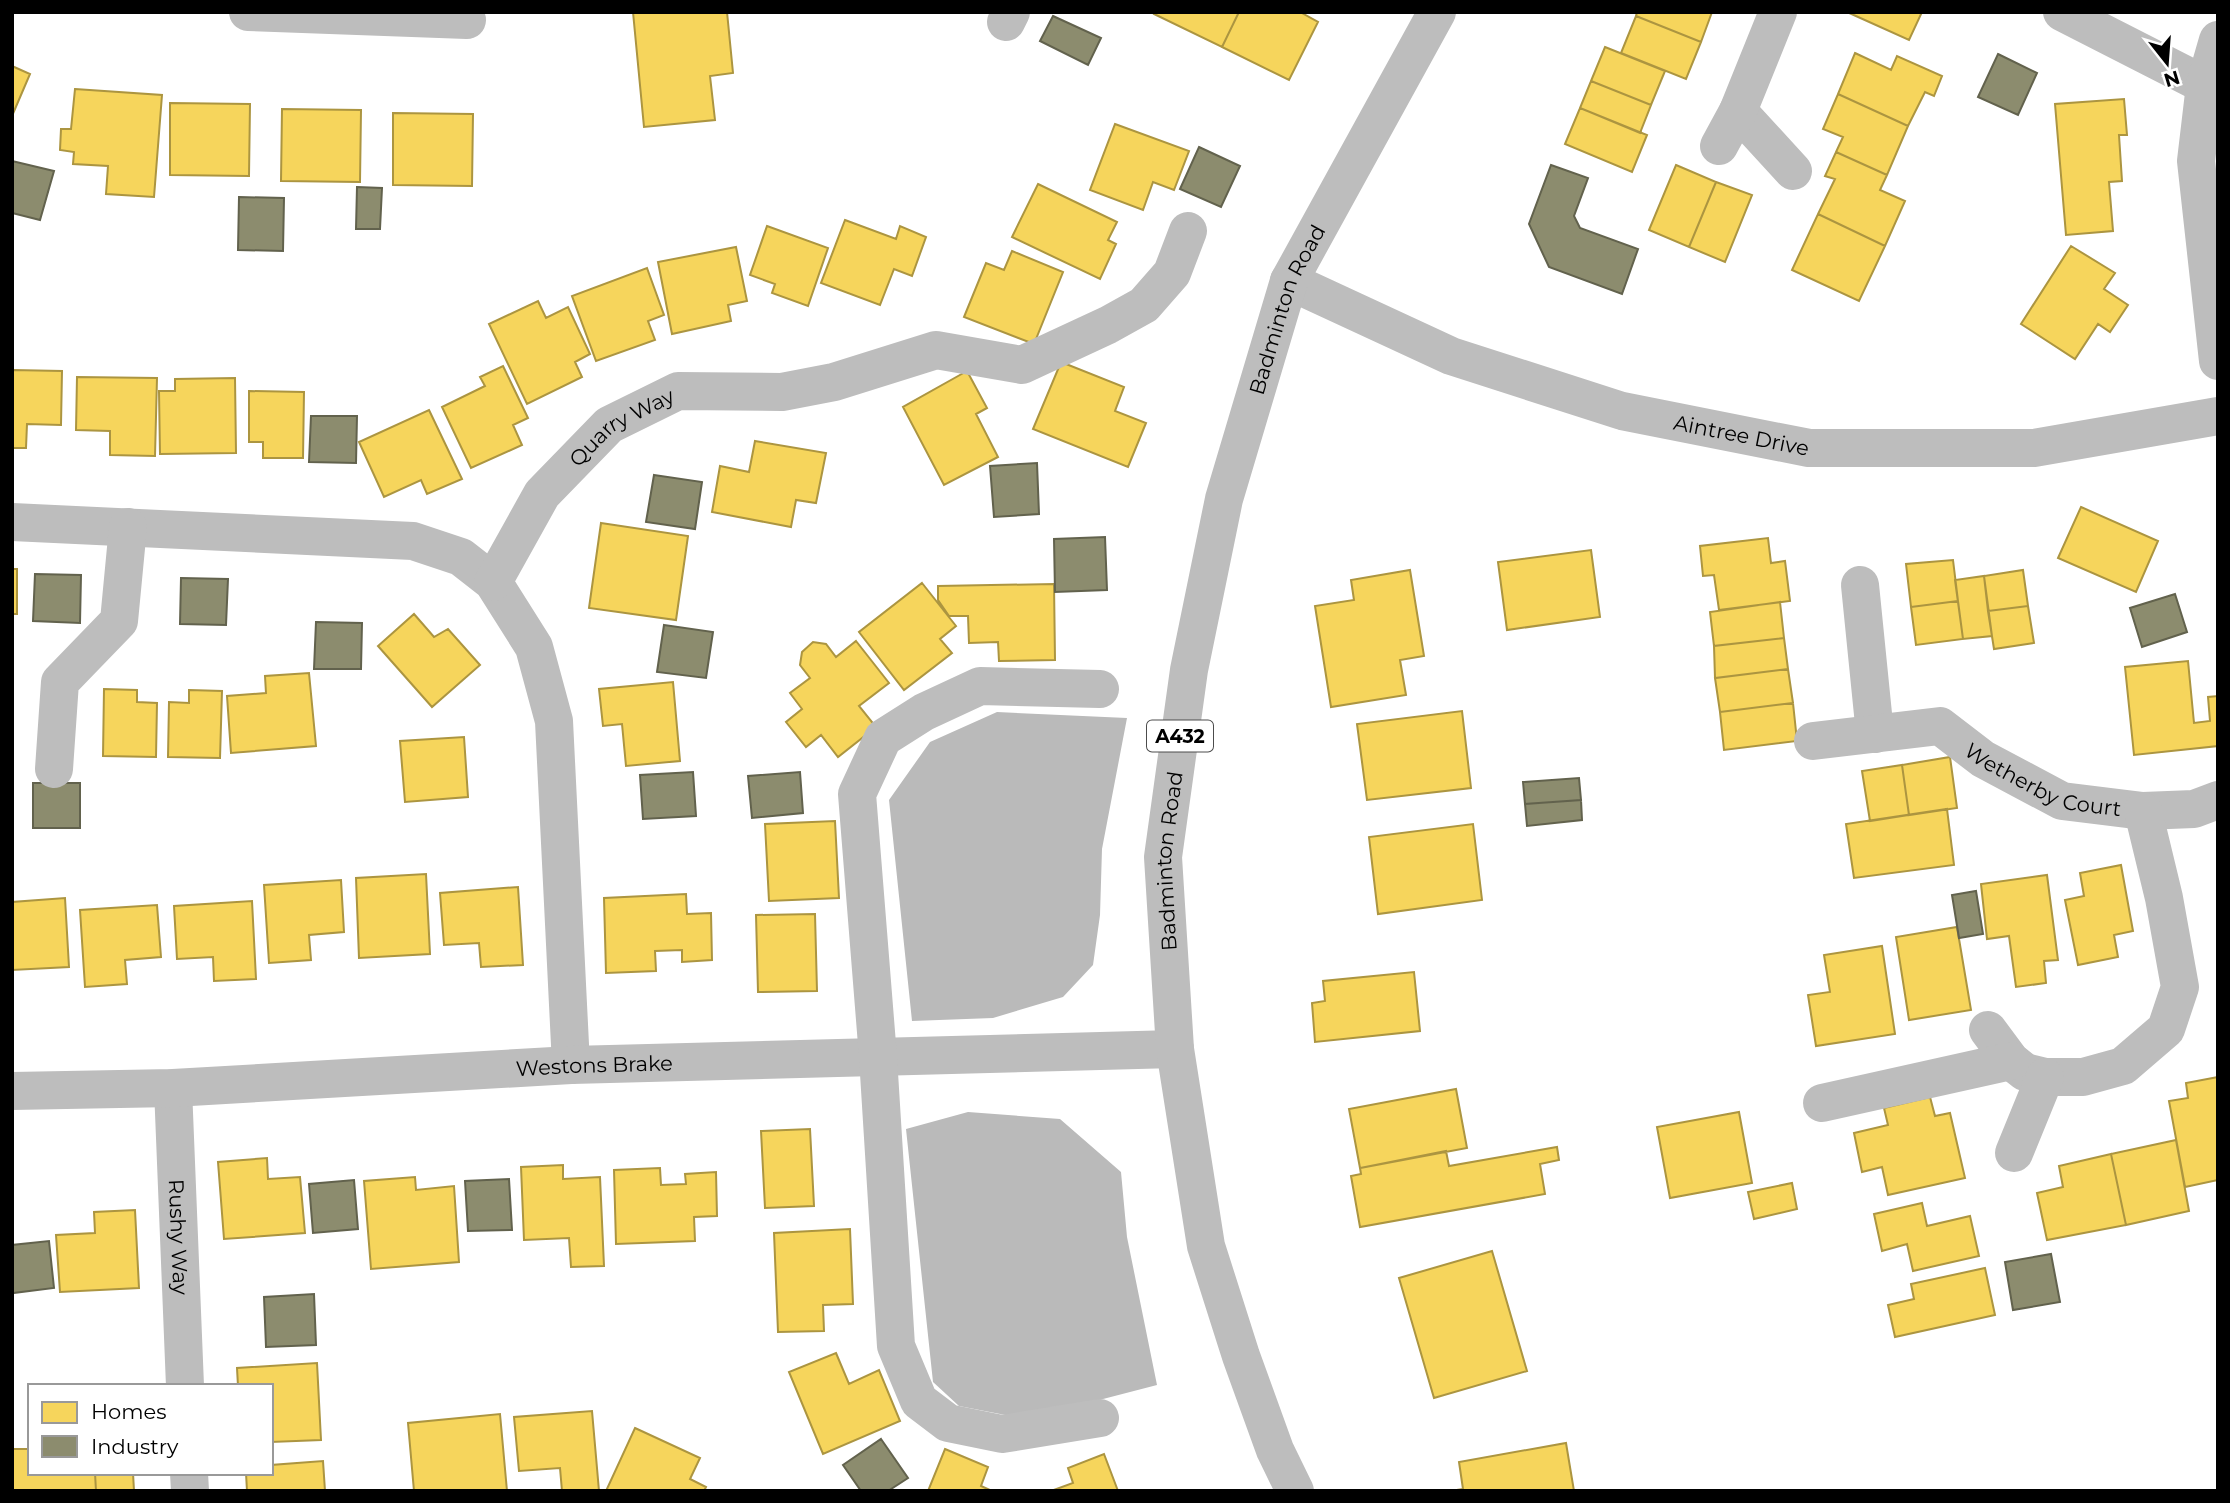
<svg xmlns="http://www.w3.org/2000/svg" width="2230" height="1503" font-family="Montserrat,sans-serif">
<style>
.water{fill:#bababa}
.homes{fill:#f6d55c;stroke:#ac9540;stroke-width:2}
.industry{fill:#8c8c6e;stroke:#62624d;stroke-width:2}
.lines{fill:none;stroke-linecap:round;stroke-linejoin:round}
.minor{stroke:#bdbdbd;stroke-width:38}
.major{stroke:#bdbdbd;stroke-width:38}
.labels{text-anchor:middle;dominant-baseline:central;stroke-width:7;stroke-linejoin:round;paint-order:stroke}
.shield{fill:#fff;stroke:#4c4c4c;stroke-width:2}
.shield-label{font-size:19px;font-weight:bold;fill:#000}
.street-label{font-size:21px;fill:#000;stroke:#fff}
</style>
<rect width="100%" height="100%" fill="#fff"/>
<path class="water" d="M997,712L1127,718L1102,849L1100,915L1093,965L1063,997L993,1018L912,1021L889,800L930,742Z
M968,1112L1060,1119L1121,1172L1127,1237L1157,1385L1026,1419L959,1406L933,1382L906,1129Z"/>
<path class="homes" d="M633,12H727L733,73L710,76L715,120L644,127Z
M1155,12H1239L1222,47L1154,14Z
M1239,12H1300L1318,22L1289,80L1222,47Z
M1637,12H1712L1701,42L1636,16Z
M1847,12H1922L1909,40Z
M1636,16L1701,42L1686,79L1621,53Z
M1605,47L1665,71L1651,105L1591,81Z
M1855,53L1891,70L1897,56L1942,76L1934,96L1925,92L1908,126L1838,94Z
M12,66L30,74L12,116Z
M1591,81L1651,105L1640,133L1580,108Z
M75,89L162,95L154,197L106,194L108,166L73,164L74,152L60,150L61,129H71Z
M1838,94L1908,126L1887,175L1836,152L1843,137L1823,129Z
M2124,99L2127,135H2119L2122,181L2109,182L2113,231L2066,235L2055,104Z
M170,103L250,104L249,176L170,175Z
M1580,108L1647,135L1632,172L1565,144Z
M282,109L361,110L360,182L281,181Z
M393,113L473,114L472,186L393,185Z
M1115,124L1189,151L1174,190L1153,182L1143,210L1090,190Z
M1836,152L1887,175L1880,190L1905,201L1885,246L1818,214L1835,179L1825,176Z
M1676,165L1716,182L1689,247L1649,230Z
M1716,182L1752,195L1725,262L1689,247Z
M1038,184L1117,222L1108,240L1116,244L1100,279L1012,237Z
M1818,214L1885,246L1859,301L1792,270Z
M845,220L896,239L900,226L926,237L912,276L894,269L880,305L821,283Z
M767,226L828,248L808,306L772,293L775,284L750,275Z
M2071,246L2115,273L2104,289L2128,305L2110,332L2098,324L2075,359L2021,324Z
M736,247L747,301L728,305L731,321L672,334L658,262Z
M1012,251L1063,272L1034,344L964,317L986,263L1004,270Z
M647,268L664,315L648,321L655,340L596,361L572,296Z
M538,301L546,318L568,307L590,354L575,362L582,377L527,404L489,324Z
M1061,362L1124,387L1115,411L1146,423L1128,467L1033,429Z
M503,366L528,418L513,425L522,445L471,468L442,407L485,386L480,377Z
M12,370L62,371L61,425L27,424L26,448H12Z
M967,371L987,408L976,414L998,457L944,485L903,407Z
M77,377L157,378L155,456L110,455V431L76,430Z
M235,378L236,453L160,454L159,391H175V379Z
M249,391L304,392L303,458H263V442H249Z
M429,410L462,479L427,494L421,480L384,497L359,442Z
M755,441L826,453L816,503L796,500L791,527L712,512L720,466L749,472Z
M2081,507L2158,541L2136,592L2058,558Z
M601,523L688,536L676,620L589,608Z
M1768,538L1771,563L1785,561L1790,601L1719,610L1714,575L1703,576L1700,546Z
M1591,550L1600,617L1507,630L1498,562Z
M1953,560L1958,601L1911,607L1906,564Z
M12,569H17V614H12Z
M1410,570L1424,656L1400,660L1406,695L1331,707L1315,606L1354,600L1351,580Z
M2023,570L2028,606L1988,611L1984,576Z
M1984,576L1992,636L1963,639L1955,580Z
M922,583L956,626L940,639L952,653L904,690L859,632Z
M1054,584L1055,660L999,661L998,642L969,643L968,616H949L938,600V586Z
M1958,601L1963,639L1916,645L1911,607Z
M1780,602L1784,638L1714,646L1710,612Z
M2028,606L2034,643L1994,649L1988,611Z
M414,614L434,637L448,629L480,665L432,707L378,646Z
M1784,638L1788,669L1715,678L1714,646Z
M856,641L889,683L859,706L876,727L838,757L821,735L806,747L786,722L802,709L790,693L810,678L800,665L802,652L813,642L826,644L836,657Z
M2188,661L2194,723L2210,721L2208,697L2218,696V746L2134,755L2125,667Z
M1788,669L1793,703L1720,712L1715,678Z
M309,673L316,746L231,753L227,696L266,693L265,676Z
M673,682L680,761L626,766L622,724L603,726L599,689Z
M104,689L137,690V702L157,703L156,757L103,756Z
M189,690L222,691L220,758L168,757L169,702L189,703Z
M1793,703L1797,741L1724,750L1720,712Z
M1462,711L1471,788L1367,800L1357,724Z
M464,737L468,797L405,802L400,741Z
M1950,757L1957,808L1909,815L1902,765Z
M1902,765L1909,815L1870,821L1862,771Z
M1947,809L1954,865L1854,878L1846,824Z
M835,821L839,898L769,901L765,824Z
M1473,824L1482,900L1378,914L1369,837Z
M2121,865L2133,931L2114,935L2118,957L2078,965L2065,900L2084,896L2080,873Z
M426,874L430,954L359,958L356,878Z
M2047,875L2058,960L2044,961L2046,983L2016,987L2009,936L1987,939L1981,884Z
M341,880L344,932L309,935L311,960L269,963L264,885Z
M518,887L523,965L481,967L479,943L444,945L440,893Z
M686,894L687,914L711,913L712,960L682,962V950L655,951L656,971L606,973L604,898Z
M65,898L69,967L12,970V902Z
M252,901L256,979L214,981L213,957L177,959L174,906Z
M157,905L161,957L125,960L127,984L85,987L80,910Z
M815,914L817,991L758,992L756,915Z
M1957,927L1971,1010L1909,1020L1896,937Z
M1882,946L1895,1034L1816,1046L1808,995L1830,992L1824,955Z
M1414,972L1420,1031L1315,1042L1312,1003L1325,1001L1323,981Z
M2218,1077V1180L2185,1187L2169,1101L2188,1098L2186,1083Z
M1456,1089L1467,1148L1360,1168L1349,1109Z
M1930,1097L1935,1116L1950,1113L1965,1178L1888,1195L1882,1167L1862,1172L1854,1133L1888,1125L1884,1108Z
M1739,1112L1752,1183L1670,1198L1657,1127Z
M810,1129L814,1206L765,1208L761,1131Z
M2176,1140L2189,1211L2126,1225L2111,1154Z
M1557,1147L1559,1160L1540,1164L1545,1194L1360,1227L1351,1176L1361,1174L1360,1168L1446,1151L1449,1166Z
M2111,1154L2126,1225L2047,1240L2037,1193L2063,1187L2059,1166Z
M267,1158L268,1179L300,1177L305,1233L224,1239L218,1162Z
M563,1165V1179L600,1177L604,1266L571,1267L569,1238L524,1240L521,1167Z
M660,1168L661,1185L686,1184L685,1174L716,1172L717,1216L694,1217L695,1241L616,1244L614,1170Z
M415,1177L416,1190L454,1186L459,1262L371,1269L364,1181Z
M1792,1183L1797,1209L1754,1219L1748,1192Z
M1922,1203L1927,1226L1970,1216L1979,1256L1913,1271L1907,1244L1882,1251L1874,1214Z
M135,1210L139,1288L60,1292L56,1235L95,1233L94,1212Z
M850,1229L853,1304L823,1305L824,1331L778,1332L774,1233Z
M1492,1251L1527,1371L1434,1398L1399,1278Z
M1985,1268L1995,1315L1895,1337L1888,1305L1914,1299L1911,1284Z
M836,1353L849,1384L879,1370L900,1421L823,1454L789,1372Z
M317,1363L321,1440L271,1442V1386H238L237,1368Z
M592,1411L599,1491H562L560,1468L519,1471L514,1417Z
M500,1414L507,1491H414L408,1423Z
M635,1428L700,1458L690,1479L706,1487L704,1491H606Z
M1566,1443L1574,1491H1450L1463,1489L1459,1462Z
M12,1449H30V1473H95L96,1491H12Z
M945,1449L988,1467L981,1486L992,1491H928Z
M1104,1454L1118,1491H1051L1073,1483L1068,1468Z
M323,1461L325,1491H247L246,1473H271V1465Z
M95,1473H133L134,1491H96Z"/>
<path class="industry" d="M1053,16L1101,38L1088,65L1040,41Z
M1998,54L2037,73L2018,115L1978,97Z
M1199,147L1240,166L1221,207L1180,189Z
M12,161L54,171L40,220L12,213Z
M1551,165L1588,178L1574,216L1580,228L1638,249L1622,294L1549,267L1529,224Z
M357,187L382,188L380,229H356Z
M239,197L284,198L283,251L238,250Z
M311,416H357L356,463L309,462Z
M1037,463L1039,514L994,517L990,466Z
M654,475L702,482L695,529L646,522Z
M1105,537L1107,590L1055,592L1054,539Z
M35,574L81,575L80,623L33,621Z
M181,578L228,579L226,625L180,624Z
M2175,594L2187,632L2142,647L2130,608Z
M316,622L362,623L361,669H314Z
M664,625L713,632L706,678L657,672Z
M693,772L696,816L643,819L640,775Z
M800,772L803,813L752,818L748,776Z
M1579,778L1581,800L1525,804L1523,782Z
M33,783H80V828H33Z
M1581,800L1582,820L1527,826L1525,804Z
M1976,891L1983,934L1959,938L1952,895Z
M509,1179L512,1230L468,1231L465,1181Z
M354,1180L358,1229L313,1233L309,1184Z
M49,1241L54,1288L13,1293L12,1245Z
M2051,1254L2060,1302L2013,1310L2005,1262Z
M314,1294L316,1345L266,1347L264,1297Z
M881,1439L908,1478L888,1491H861L843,1465Z"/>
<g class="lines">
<g class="minor">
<path d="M248,12L467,20"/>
<path d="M2062,12L2205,85"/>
<path d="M1006,22L1011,12"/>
<path d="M2218,40L2205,85L2196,161L2218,361"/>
<path d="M1738,111L1793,171"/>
<path d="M1719,146L1738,111L1778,12"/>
<path id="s1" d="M1289,281L1451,356L1622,411L1809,448H2034L2218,416"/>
<path d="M12,522L413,541L461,557L493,582L534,647L554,721L571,1065"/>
<path id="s2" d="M493,582L542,494L609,425L678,391L782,392L834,382L936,350L1022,365L1108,325L1144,305L1172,273L1188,231"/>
<path d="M1860,585L1875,734"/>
<path id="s3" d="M1813,741L1940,726L1983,759L2062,801L2143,811L2194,809L2218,800"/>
<path d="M54,769L60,682L119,621L128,527"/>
<path d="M1988,1030L2011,1061L2025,1072L2045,1077H2083L2123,1066L2166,1029L2180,987L2164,898L2143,811"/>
<path id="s4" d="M173,1088L185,1386"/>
<path id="s5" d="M12,1091L173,1088L571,1065L1175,1049"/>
<path d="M1822,1103L2011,1061"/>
<path d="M2014,1153L2045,1077"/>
<path d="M1100,1418L1002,1434L948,1423L919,1401L896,1346L878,1057L857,794L883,738L924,712L980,686L1100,689"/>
<path d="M189,1473L190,1491"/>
</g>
<path class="major" id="s6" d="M1295,1491L1275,1450L1241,1356L1206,1246L1175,1049L1163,857L1189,670L1224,499L1289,281L1437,12"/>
</g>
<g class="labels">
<rect class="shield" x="1147" y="720.5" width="66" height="31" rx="5"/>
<g class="shield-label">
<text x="1180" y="736">A432</text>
</g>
<g class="street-label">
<text stroke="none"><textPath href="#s6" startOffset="1216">Badminton Road</textPath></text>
<text stroke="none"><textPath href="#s2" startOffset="206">Quarry Way</textPath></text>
<text stroke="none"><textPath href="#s1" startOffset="480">Aintree Drive</textPath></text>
<text stroke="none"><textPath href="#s3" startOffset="247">Wetherby Court</textPath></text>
<text stroke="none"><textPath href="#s6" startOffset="649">Badminton Road</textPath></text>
<text stroke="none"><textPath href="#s5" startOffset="583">Westons Brake</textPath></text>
<text stroke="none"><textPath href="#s4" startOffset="149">Rushy Way</textPath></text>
</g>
</g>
<rect width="2230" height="1503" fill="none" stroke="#000000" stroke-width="28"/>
<rect x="28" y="1384" width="245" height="91" fill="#ffffff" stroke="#999999" stroke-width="2"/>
<rect x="42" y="1402" width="35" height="21" fill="#f6d55c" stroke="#999999" stroke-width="2"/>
<text x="91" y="1419" font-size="21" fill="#000000">Homes</text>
<rect x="42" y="1436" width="35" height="21" fill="#8c8c6e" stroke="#999999" stroke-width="2"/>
<text x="91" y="1454" font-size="21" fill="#000000">Industry</text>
<g transform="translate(2167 63) rotate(163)" stroke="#ffffff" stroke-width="5" paint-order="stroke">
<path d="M0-5L12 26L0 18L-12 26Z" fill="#000000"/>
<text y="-10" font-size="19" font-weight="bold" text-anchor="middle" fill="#000000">N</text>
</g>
</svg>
